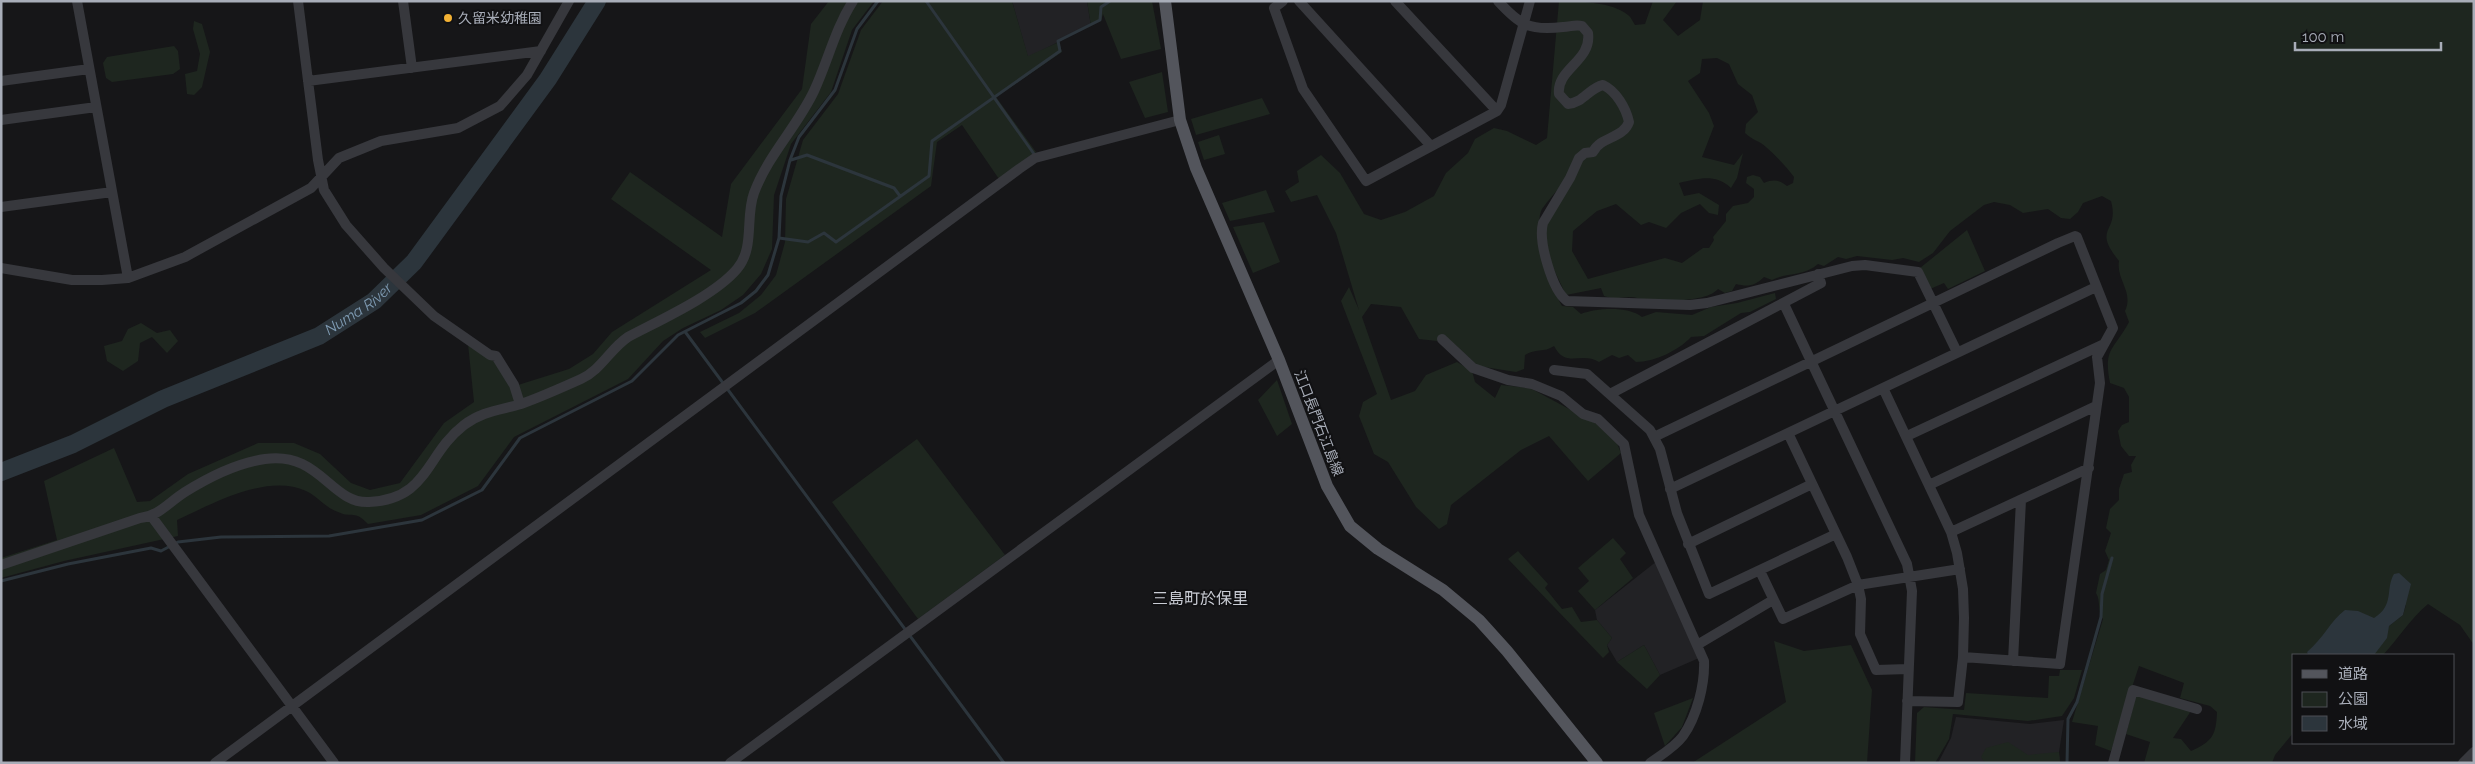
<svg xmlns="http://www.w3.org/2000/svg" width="2475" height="764" font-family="Raleway,'Noto Sans JP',sans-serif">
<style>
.built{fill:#222225}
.green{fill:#1e261f;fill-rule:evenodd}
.water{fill:#2c353c}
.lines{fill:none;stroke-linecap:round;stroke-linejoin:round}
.stream{stroke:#2c353c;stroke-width:3}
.river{stroke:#2c353c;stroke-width:18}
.minor{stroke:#37383d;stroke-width:10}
.major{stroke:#53555c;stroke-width:12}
.poi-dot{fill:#f2b134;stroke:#111113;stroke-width:2}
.labels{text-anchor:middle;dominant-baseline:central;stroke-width:4;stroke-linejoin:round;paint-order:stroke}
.poi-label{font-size:14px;fill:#a8adb8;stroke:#111113;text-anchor:start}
.street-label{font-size:14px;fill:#a8adb8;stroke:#111113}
.water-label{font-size:15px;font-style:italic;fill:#7f9bb3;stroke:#111113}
.quarter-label{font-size:16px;fill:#c9ccd4;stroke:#111113}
</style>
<rect width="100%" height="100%" fill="#161618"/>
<path class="built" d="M1012,1H1087L1091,26L1028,57Z
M1657,561L1699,658L1660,675L1644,645L1617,662L1607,645L1612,638L1597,620L1595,610Z
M1956,717L2030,724L2064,720L2059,752L2060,763H1938L1951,738Z"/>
<path class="green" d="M829,1H874L852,30L831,92L791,144L774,195L772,249L761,274L743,295L721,310L683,328L663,341L628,379L514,437L478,486L421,515L368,524C354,509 353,519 338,512C326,508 317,496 306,491C267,473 212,504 177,520L178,536L64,561L1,578V558L57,540L44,481L114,448L137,502L150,501L188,474L258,443H294L320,454L351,483L370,490L400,483L444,423L474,402L468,344L495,362L518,385L569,369L593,354L612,332L711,270L611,199L630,172L722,237L731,184L802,89L811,24Z
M883,1H1012L1028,56L1059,42L1062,52L996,97L1036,152L999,179L962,125L937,142L931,186L755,313L705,338L700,332L739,313L761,295L776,275L785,242L786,199L803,140L838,94L861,30Z
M1087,1H1152L1161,49L1121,59L1103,14L1101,21L1091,26Z
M1559,1C1578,1 1613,2 1628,15C1631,17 1633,22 1635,25L1645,24L1653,1H1677L1663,20L1678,36L1700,20L1703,1H2474V645L2460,625L2428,604C2410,619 2399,638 2383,655H2374L2389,626L2403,615L2406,605L2307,652L2308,655H2294V732L2275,755L2272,763H2144L2150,742L2126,734L2136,695L2191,711L2173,738L2181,739L2191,751C2213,741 2216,735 2217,712L2210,706L2180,698L2184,683L2139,666L2111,751L2095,745L2098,726L2072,722L2103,619C2097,611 2101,601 2096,593L2100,574L2106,570L2109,560L2105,551L2111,533L2106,528L2110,509L2119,500V489L2124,474L2132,472L2131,465L2136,456H2129L2121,446L2118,431L2122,425L2129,422V397L2124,388L2110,383C2103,348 2114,350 2129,322L2125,311C2134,292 2116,280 2119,261C2091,226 2120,234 2111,201L2102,196L2083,203L2078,212L2070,219L2061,218L2048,209L2023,213L2010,205L1994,202L1984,205L1950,231L1933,253L1919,262L1903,258L1892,260L1857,256L1846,259L1838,257L1824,266L1818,264C1803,277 1788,272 1772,280L1764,277C1755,286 1748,287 1736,284L1732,291L1725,293L1718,289C1706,303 1661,301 1643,299C1639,299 1635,297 1631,297C1620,297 1616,300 1604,296L1601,288L1566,295L1547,255L1545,230L1564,182C1557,191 1548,200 1542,209C1532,227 1552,288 1562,306L1573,307L1581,314C1597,308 1628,306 1642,317L1656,312L1692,315L1711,307L1737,303L1775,293L1776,299L1750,312L1741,313L1704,336L1691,337C1679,350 1655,362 1636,362L1628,355L1619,358L1612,355L1599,362C1581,351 1566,369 1554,346C1544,353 1535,348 1525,355L1524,369L1516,372L1478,366L1443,334L1437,341L1419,339L1401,307L1371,304L1362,317L1391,400L1415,391L1426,375L1457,362L1472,371L1475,382L1495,398L1501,385L1530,388L1597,424L1616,441L1621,453L1588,481L1549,436L1521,450L1451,505L1447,524L1439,529L1416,507L1388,462L1374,454L1359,416L1363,402L1377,394L1341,301L1349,287L1359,310L1336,233L1317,195L1291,202L1285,191L1299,182L1297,171L1321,155L1340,173L1364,214L1381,220L1405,212L1434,196L1446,173L1468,153L1475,139L1494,128L1507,131L1536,145L1547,138ZM1717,58L1729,64L1738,84L1752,95L1758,112L1746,124L1745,133C1752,140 1760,141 1766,147C1776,156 1786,166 1794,177L1793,183L1787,186C1779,180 1774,179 1764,183L1760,177L1753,175L1747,177L1746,183L1754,189V197L1748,203L1733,206L1726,214V221L1713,237L1714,240L1709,248H1703L1682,263L1665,258L1588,279L1572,251L1573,231L1597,211L1616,204L1641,225L1649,222L1666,228L1681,213L1700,204L1709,213L1718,215L1719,205L1699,193L1684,196L1679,183C1699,179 1714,173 1731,188L1737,178L1743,153L1734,165L1702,157L1714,126L1709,113L1688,81L1700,73L1702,59Z
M194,21L202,24L210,52L202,87L194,95L187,94L185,74L197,71L200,54L193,29Z
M174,46L178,51L180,69L173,74L112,82L106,78L103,63L107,57Z
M1162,72L1168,112L1145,118L1129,82Z
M1262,98L1270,114L1196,135L1191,119Z
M1219,135L1225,154L1204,160L1198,142Z
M1266,190L1275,212L1230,221L1222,203Z
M1264,222L1280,262L1253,273L1233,227Z
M1967,230L1985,271L1948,289L1944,283L1930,289L1920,268Z
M141,323L157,333L170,330L178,341L167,353L152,337L140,343L138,361L123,371L107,361L104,346L122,341L128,329Z
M1277,380L1292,424L1277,436L1258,400Z
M917,439L1005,555L918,619L832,502Z
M1613,538L1626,553L1620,559L1633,578L1595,610L1578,591L1589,581L1578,568Z
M1518,551L1548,584L1545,588L1562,609L1572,607L1581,622L1597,620L1612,638L1607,645L1609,652L1603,658L1508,559Z
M1774,641L1804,651L1851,645L1872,690L1867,763H1692L1786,702Z
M1644,645L1660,675L1647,689L1617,662Z
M2060,670H2082L2074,698L2062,716L2028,721L1953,714L1949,739L1935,763H1915L1917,713L1924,707L1964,710L1966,693L2048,698L2049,676H2059Z
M1693,698L1682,727L1665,746L1654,713Z
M2008,742L2028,755L2059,752L2060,763H1985L1981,757L1986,748Z"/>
<path class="water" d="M2399,573L2411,584L2403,615L2389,626L2387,638L2374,655H2308L2307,652C2323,639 2331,620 2345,610L2358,611L2374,618C2395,605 2385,589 2394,574Z"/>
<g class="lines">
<path class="stream" d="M926,1L1034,154
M791,160L807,155L894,188L900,196
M779,238L808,242L824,233L836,242L929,176L932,141L1060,51L1058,41L1100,20L1101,7L1110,1
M686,333L1004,763
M1,581L68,564L151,548L161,551L178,542L221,537L329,536L422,520L482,490L520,438L632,381L678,335L741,303L756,291L768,275L779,238L781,196L790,160L799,137L835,90L857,29L878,1
M2067,763L2068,719L2077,702L2101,617L2102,594L2112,558"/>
<path class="river" id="s1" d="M1,472L73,444L163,399L319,336L374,301L414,262L548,79L597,1"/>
<path class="minor" d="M77,1L128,278
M298,1L318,160L324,190L346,225L384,268L434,316L490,355L496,356L514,385L520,404
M403,1L412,68
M1283,1L1274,8L1303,89L1366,181L1497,111L1501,105L1530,1
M1299,1L1431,146
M1395,1L1497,111
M1498,1C1520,25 1529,31 1563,27C1570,27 1575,24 1582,26L1588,33C1592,61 1556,69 1559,94L1568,104C1583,103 1589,88 1603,85C1616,91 1626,108 1629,122C1623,139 1601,136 1593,152L1585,153L1579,158L1570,178L1543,223C1538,241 1552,290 1567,301L1690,305L1707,303L1852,266L1865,265L1918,272L1957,352
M1,81L89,69
M308,81L541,51
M1,120L96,107
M1,207L112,192
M1,268L72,280H102L128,278L185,257L311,188L339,158L381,141L458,128L500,106L527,75L569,1
M1784,304L1907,564L1912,591L1905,763
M1442,339L1473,368L1508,380L1532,384L1561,396L1583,414L1598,419L1624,444L1639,515L1704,661C1705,684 1697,716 1683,736C1675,747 1661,755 1650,763
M1554,370L1587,374L1650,430L1660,449L1677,513L1709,594L1836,534
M1883,388L1951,532L1957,553L1963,589L1964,618L1963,657L1958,702L1907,701
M1610,394L1821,283L1818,274
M1788,433L1847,557L1858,585L1861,599L1860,634L1876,670L1908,669
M1907,436L2104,344
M1654,437L2058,243L2075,236L2077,237L2113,328L2097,357L2100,383L2060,664L1963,657
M1929,485L2096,406
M1670,489L2096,287
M152,517L334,763
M1951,532L2089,468
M1688,544L1812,484
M1,565L140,518C159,516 169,502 185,492C209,477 236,463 265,459C320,451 331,504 369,502C429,499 425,455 464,425C482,411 501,410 521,404C541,397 561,388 581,379C601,370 610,349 628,337C660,320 714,296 737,269C755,248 745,217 754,193C768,155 797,127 814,91C828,61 835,29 853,1
M1760,571L1783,619L1858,585L1960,569
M1697,645L1773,600
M2013,661L2021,500
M215,763L1019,169L1035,158L1180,120
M730,763L1279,360
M2113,763L2133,690L2197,709
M2463,763L2474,752"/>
<path class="major" d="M1165,1L1180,120L1196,168L1279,360L1327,486L1350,526L1378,549L1443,590L1479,620L1507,651L1597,763"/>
</g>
<circle class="poi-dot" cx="448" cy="18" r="5"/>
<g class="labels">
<g class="poi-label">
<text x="458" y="18">久留米幼稚園</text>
</g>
<g class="street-label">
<text transform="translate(1319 423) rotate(69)">江口長門石江島線</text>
</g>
<g class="water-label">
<text stroke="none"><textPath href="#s1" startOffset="394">Numa River</textPath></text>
</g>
<g class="quarter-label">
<text x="1200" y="598">三島町於保里</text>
</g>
</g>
<rect width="2475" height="764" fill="none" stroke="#a8adb8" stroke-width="5"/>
<rect x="2292" y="654" width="162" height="90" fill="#111113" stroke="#4d4f55"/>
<rect x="2302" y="670" width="25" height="8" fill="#53555c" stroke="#4d4f55"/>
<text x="2338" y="679" font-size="15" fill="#a8adb8">道路</text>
<rect x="2302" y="692" width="25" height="15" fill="#1e261f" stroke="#4d4f55"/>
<text x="2338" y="704" font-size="15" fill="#a8adb8">公園</text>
<rect x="2302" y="716" width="25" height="15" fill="#2c353c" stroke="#4d4f55"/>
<text x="2338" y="729" font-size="15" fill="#a8adb8">水域</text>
<path d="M2295 42v8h146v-8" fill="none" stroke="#a8adb8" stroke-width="2.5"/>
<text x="2302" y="42" font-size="15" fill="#a8adb8" stroke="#111113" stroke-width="4" paint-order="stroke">100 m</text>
</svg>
